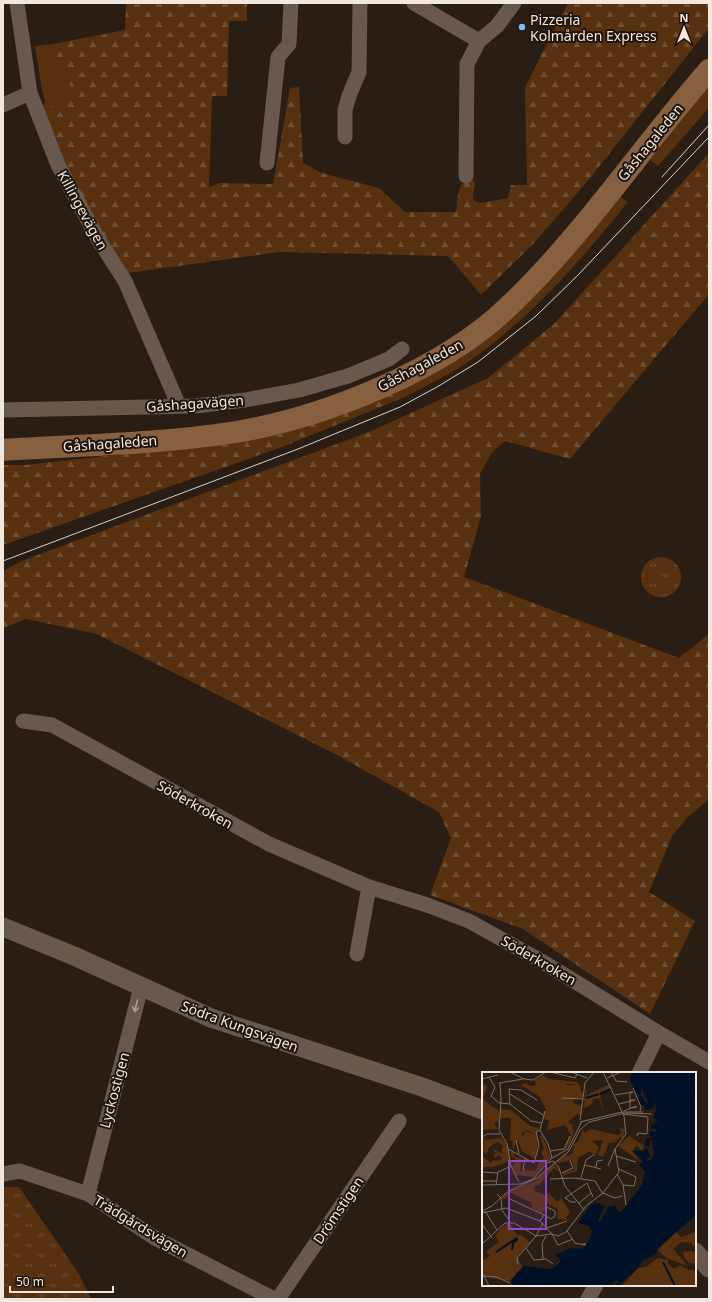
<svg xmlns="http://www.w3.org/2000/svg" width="712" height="1302" font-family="'Noto Sans',sans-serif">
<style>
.green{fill:#57300f}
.forest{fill:url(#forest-firs)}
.park{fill:url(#park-tufts)}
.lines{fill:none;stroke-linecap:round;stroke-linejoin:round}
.minor{stroke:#68584d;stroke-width:15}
.tertiary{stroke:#68584d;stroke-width:19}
.secondary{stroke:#87603f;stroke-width:22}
.tram{stroke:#dbd2ca;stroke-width:1}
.oneway{stroke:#aca097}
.poi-dot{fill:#7ebdf9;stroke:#21140a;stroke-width:1.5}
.labels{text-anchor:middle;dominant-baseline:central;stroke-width:4;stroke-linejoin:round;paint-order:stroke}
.poi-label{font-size:14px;fill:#f1e8e1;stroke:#21140a;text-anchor:start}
.street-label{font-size:14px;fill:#f1e8e1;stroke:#21140a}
.inset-river{fill:none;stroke:#001026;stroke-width:2}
.inset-road{fill:none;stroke:#7a6e65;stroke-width:1}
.view{fill:#8d48c4;fill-opacity:0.15;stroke:#8d48c4;stroke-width:2}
.inset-edge{fill:none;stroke:#f1e8e1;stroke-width:2}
</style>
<defs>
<pattern id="forest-firs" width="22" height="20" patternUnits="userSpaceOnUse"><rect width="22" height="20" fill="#57300f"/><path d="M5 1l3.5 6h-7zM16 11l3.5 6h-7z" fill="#704e32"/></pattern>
<pattern id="park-tufts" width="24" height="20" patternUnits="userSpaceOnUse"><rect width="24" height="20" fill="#57300f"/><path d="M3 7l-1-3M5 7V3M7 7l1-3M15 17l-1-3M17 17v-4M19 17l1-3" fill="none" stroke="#704e32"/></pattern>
</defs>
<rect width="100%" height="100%" fill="#2a1d13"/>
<path class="green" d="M52,44L72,91L44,111L43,105L45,102L42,90L35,46Z
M709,86V108L658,166L650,160Z
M619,196L628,202C582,259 532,317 471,360C451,374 427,385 405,397L404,388Z"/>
<path class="forest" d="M126,3H247V21H229L227,96H212L209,187L219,183L273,184L290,88L299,87L303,163L322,173L379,188L405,212H456C458,201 456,183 470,179L475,182C475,189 472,195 474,201L481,203L508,198L511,185H527L525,87L568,3H709V28L586,183L534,243L481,295L448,256L279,252L128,273L76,191L44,111L72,91L52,44L125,30Z
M709,153V294L570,459L505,441L493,451L480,474L481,516L464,577L679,658L709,634V799L688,817L672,836L649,892L695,921L650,1014L523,929L430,895L451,838L439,812L337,755L97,634L26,619L3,628V571L24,560L369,432L488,378L554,324Z
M404,388L405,397L282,447L3,545V465H25L204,445Z"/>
<path class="park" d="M641 577a20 20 0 1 1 40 0a20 20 0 1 1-40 0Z
M3,1187H19L79,1274L91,1299H3Z"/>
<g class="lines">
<path class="minor" d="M17,3L30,93L58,165L98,239L125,281L179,406
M414,3L479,41L497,26L514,3
M3,105L30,93
M345,137V110L349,96L359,72L360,3
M267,163L278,57L289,44L291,3
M466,176L467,64L479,41
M3,410L196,406L245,400L299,390L348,376L389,359L402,349
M23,721L52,725L269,844L369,887L427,905L469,921L543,962L659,1033L639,1073
M357,954L369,887
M659,1033L709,1062
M3,1174L20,1171L88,1194L155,1238L274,1299
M88,1194L141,987
M278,1299L399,1121
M588,1299L596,1285"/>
<path class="tertiary" d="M3,927L74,956L211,1018L422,1087L483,1110
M695,1252L709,1268"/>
<path class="secondary" d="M3,450C81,445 160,444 236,432C325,417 443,370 508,307C583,236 641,148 709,70"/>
<path class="tram" d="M662,177L709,125
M3,561L298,449L400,407L437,387L478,362L536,316L578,275L709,137"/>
</g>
<defs><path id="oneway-shaft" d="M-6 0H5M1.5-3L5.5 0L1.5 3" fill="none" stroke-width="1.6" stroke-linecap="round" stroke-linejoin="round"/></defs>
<use class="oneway" href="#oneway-shaft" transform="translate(136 1006) rotate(104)"/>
<circle class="poi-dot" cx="522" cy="27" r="4"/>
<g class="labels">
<g class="poi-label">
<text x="530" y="19">Pizzeria<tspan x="530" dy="16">Kolmården Express</tspan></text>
</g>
<g class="street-label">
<text transform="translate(650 142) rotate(-51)">Gåshagaleden</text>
<text transform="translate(83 210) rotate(61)">Killingevägen</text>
<text transform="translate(420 365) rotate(-28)">Gåshagaleden</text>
<text transform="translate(195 403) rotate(-4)">Gåshagavägen</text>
<text transform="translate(110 443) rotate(-4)">Gåshagaleden</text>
<text transform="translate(195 804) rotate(29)">Söderkroken</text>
<text transform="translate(539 960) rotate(30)">Söderkroken</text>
<text transform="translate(240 1026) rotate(20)">Södra Kungsvägen</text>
<text transform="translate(114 1090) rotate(-75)">Lyckostigen</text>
<text transform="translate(338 1210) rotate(-56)">Drömstigen</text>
<text transform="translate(141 1226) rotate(31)">Trädgårdsvägen</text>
</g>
</g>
<g transform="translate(482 1072)">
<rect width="214" height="214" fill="#2a1d13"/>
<path d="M62,3L66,7L95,10L97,13L77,11L74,18L64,13Z" fill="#57300f"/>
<path d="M62,3L64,13H71L74,18L77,11H83L85,13H97L101,22V25L91,28V31L99,34L101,28L99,43L95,42L86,50L90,52L92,59L90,66L85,76L72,85L81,78L89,63L83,53L65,58L67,48L61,47L64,38L58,25L39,13L44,11L49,14L54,13L52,9ZM3,12L5,15L1,26L3,29L17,39V49L12,52L16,57L1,58L0,65V13ZM137,56L143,57L141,67L138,65L132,71H127L121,85L116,83L121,68L110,69L117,75L115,81L111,82L108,79L96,86L95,99L83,103L82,106L81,101L93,98L90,88L76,91L74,89L84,82L86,84L91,81L92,72L96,70L101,58L103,61L108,57L135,63L140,61ZM43,59L54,63L56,70L53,87L40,79L35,67L31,78L30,68L41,66ZM60,63L69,86L52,105L34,103L30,95L34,88L29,84V80H31L33,85L40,86L38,99H41L43,94V98L54,99L57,90L62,86L59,80L62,77L58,64ZM2,64L4,68L19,66L24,71L28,89L12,95H0V84L7,89V92L12,88L16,89L20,87L17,83L13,86L11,84L15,80L12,81L13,77L16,80L23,81L19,79L21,74L16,70L7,75L5,82L1,80ZM147,64L161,73V77L159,78L155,73L150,79L159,90L136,74ZM71,92L78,100L72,96L57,113H53L52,119L63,123L67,121L75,130L79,126L88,140L84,145L85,148L76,147L75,137L65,131L61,142L50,136V131L32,122L29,121L23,127H19L25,120L53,109ZM194,160L199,165L214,160L213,174H210V171L199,170L191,177L206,194L184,186L176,178ZM208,179L214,180V192L207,191L202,185L201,180ZM176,186L186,188V192L192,197L198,193L207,198H214V214H140L156,196L164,195Z" fill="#57300f"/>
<path d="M128,12L130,17L118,23L122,42L117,26L111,27L110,32L102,36L103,18L105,17L103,24ZM18,37L29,38L48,54L57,56L54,63L44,58L40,61L41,66L28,69L29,46H18ZM28,151L35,163L38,162L48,170L35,185L40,195L28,209L0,204V189L8,184L4,179L17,170L13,163L22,153Z" fill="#57300f"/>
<path d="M150,0H214V143L176,176L174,182L160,189L156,196L136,214H132L137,210L135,208L128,214H31L29,208L42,194L68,197L76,193L79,188L73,183L89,176L99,177L105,173L110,159L106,153L95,151L109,133L115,131L123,134L116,149L118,150L126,135L133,133L135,139L139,140L160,113L163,100L157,93L161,89L151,79H162L164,75L168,84L164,89L169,88L172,81L170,70L173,69L168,68L167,75L163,73L164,67L171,66L167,63L168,59L173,60L174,57H169V52H173L172,50L176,49L171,45L174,39L173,31L171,37L163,38V34L159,33L155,25L160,23L163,30L167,32L159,15V22L156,23L152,17L148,7Z" fill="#001026"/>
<path class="inset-river" d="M118,22L129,17M104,26L117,22M191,36L214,33M177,38L214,31M175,39L214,22M179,43L191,56L213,98M180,47L187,56L191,114M193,130L214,135M30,178L31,171L36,167M14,180L35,166M181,190L193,214M110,192L105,173L125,180M108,199L113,214M70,214L214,98M82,214L214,109M87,214L214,115M88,214L193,131L188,56L174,39"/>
<path class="inset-road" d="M28,0L42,7L51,8L64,0M68,0L93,6L95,2M89,0L105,6M129,0L134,9L145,10M7,5L13,15L9,24L17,31L28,32L49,49L59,51M125,6L137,1M0,7L16,3M17,11L41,7M18,11L19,27L17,58L25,72L29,94L37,110M151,16L159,35L158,39M148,20V37M28,22L61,43M133,23L151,20H148M80,26L101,27M28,32L27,17L39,18L55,28M137,32L153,28H148M63,39L58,58L66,72L70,86M142,39L154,34L155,35L150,36M140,40H161M141,42L166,45L165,62L156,61L155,64M98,48L103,11L112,0M98,50L140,40M0,65L5,62H18M34,68L37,82M26,77L52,91L57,73L54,60L58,58M68,79L82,77L88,64M134,84L154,90M66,91L71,89L77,96L83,114L102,138M103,93L119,97M126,94L133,77M114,95L115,89L121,88M137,97L154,105L152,114L141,113M41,98L43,86M0,100L15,101M80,101L91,96L88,88M135,102L141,113L144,133M99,106L104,88L113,82M68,107L93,106L113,109L121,122M0,109H14M105,111L111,125M0,113L38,112L51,107L70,86L86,77L100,49M14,113L16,100L29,94M121,121L133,126L140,124M15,122L19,126L20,138L28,150M28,127L62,143L58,149M94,130H89L83,126L105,111M96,132L109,121M0,139L10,134L25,120L55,106L87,79L98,58L107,50L143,41L170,42M3,139L15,158M0,141L24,136L58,149L70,162L76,164L84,160L105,133L121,121L137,100L133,77L144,62L142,44L121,0M62,143L69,147L73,144V139L65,135M0,152L10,166M65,156L85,149M85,159L93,171L102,173L104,172H100M70,162L76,173L91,167M0,172L23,151H32L54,164L61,151M44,176L52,188L64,187L71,192M61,187L60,171L64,164M36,192L35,186L54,164L70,162M0,200L7,214M0,204L14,205L28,211"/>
<path class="view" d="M27,89H64V157H27Z"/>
<rect width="214" height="214" class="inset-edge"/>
</g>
<rect width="712" height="1302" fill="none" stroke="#f1e8e1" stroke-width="8"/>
<g transform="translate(684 28)" stroke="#21140a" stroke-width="3" paint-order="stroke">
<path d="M0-3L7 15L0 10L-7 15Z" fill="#f1e8e1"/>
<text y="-6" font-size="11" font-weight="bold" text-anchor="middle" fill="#f1e8e1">N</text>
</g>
<path d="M10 1286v6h103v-6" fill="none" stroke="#f1e8e1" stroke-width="2"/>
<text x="16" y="1286" font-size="12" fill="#f1e8e1" stroke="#21140a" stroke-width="3" paint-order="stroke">50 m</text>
</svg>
